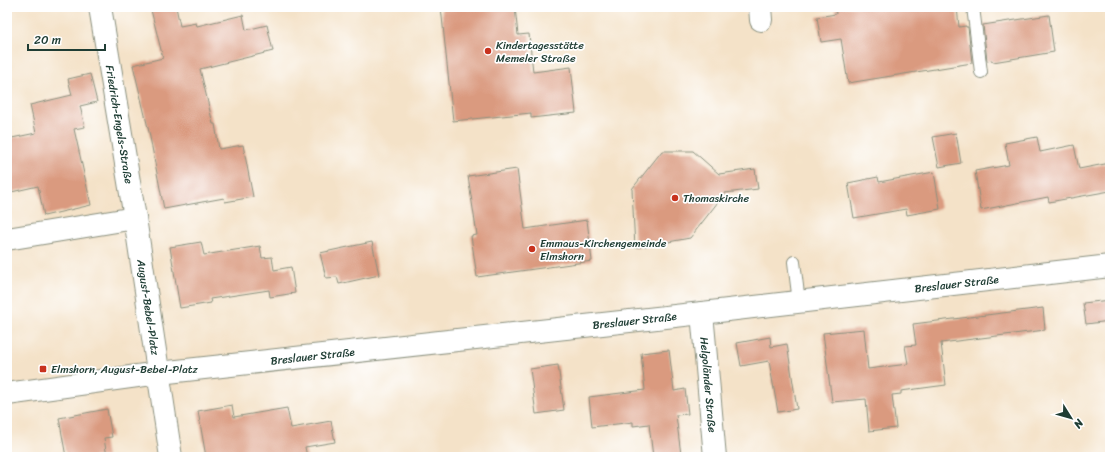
<svg xmlns="http://www.w3.org/2000/svg" width="1117" height="464" font-family="Sriracha,sans-serif">
<style>
.building{fill:#da9a7f}
.lines{fill:none;stroke-linecap:round;stroke-linejoin:round}
.lane-casing{stroke:#8a907e;stroke-width:14}
.street-casing{stroke:#8a907e;stroke-width:24}
.lane{stroke:#fff;stroke-width:12}
.street{stroke:#fff;stroke-width:22}
.poi-dot{fill:#c8321e;stroke:#fff;stroke-width:1.5}
.labels{text-anchor:middle;dominant-baseline:central;stroke-width:3.5;stroke-linejoin:round;paint-order:stroke}
.poi-label{font-size:11px;fill:#1f3d34;stroke:#fff;text-anchor:start}
.street-label{font-size:11px;fill:#1f3d34;stroke:#fff}
</style>
<rect width="100%" height="100%" fill="#fff"/>
<filter id="ink" filterUnits="userSpaceOnUse"><feTurbulence type="fractalNoise" baseFrequency=".025" numOctaves="2"/><feDisplacementMap in="SourceGraphic" scale="8" xChannelSelector="R" yChannelSelector="G"/><feConvolveMatrix kernelMatrix="1 2 1 2 8 2 1 2 1" color-interpolation-filters="sRGB"/></filter>
<filter id="wash" filterUnits="userSpaceOnUse"><feTurbulence type="fractalNoise" baseFrequency=".012" numOctaves="4" result="noise"/><feDisplacementMap in="SourceGraphic" scale="16" xChannelSelector="R" yChannelSelector="G"/><feGaussianBlur stdDeviation="0.9" result="paint"/><feColorMatrix in="noise" values="0 0 0 0 0 0 0 0 0 0 0 0 0 0 0 0 0 1.4 0 .05"/><feComposite in="paint" operator="in"/></filter>
<g filter="url(#wash)">
<rect width="100%" height="100%" fill="#f4e2c8"/>
<g id="blocks">
<path class="building" d="M165,7H176L180,26L196,23L197,26L243,15L246,30L267,25L273,51L200,69L213,124H215L219,149L243,145L253,197L225,202L224,198L164,209L149,132L133,65L163,58L151,10Z
M441,7H515L518,35L529,34L533,72L571,67L576,113L531,118V113L453,121Z
M835,7H957L959,27L966,26V27H968L972,63L848,83L841,39L821,42L817,17L836,14Z
M1049,15L1054,52L993,62L992,60L987,61L983,25Z
M90,74L97,102L80,106L85,127L74,129L91,205L44,216L38,186L7,193V139L36,133L30,105L72,95L68,79Z
M956,133L961,163L939,167L933,137Z
M1037,137L1040,152L1074,145L1079,169L1110,163V191L1049,202L1048,197L981,210L975,171L1009,165L1005,143Z
M662,151H693L719,174L755,169L758,189L725,193L690,238L635,248L632,189Z
M517,169L525,229L587,220L592,261L477,277L471,236L477,235L468,176Z
M934,172L940,209L907,215L906,209L854,218L848,183L878,177L879,182Z
M201,242L204,255L260,246L262,258L272,257L274,270L291,267L295,293L270,297L269,290L210,299L211,303L180,308L170,247Z
M372,242L379,275L339,284L337,277L326,278L320,253Z
M1110,300V321L1086,324L1083,303Z
M1043,308L1045,330L941,343L946,385L901,391V394L892,395L896,428L869,431L866,399L832,402L823,333L864,329L868,369L908,364L905,346L916,345L913,324Z
M770,337L771,347L787,344L797,409L778,412L769,361L741,366L737,343Z
M669,350L674,391L685,389L688,414L676,415L681,455L653,457L649,424L633,426V422L592,427L589,397L645,390L641,353Z
M558,365L564,410L536,414L530,369Z
M232,405L234,417L287,408L291,428L331,421L335,442L305,447L307,457H206L198,411Z
M107,409L112,437L104,438L107,457H66L59,418Z"/>
</g>
</g>
<g filter="url(#ink)">
<use href="#blocks" fill-opacity="0" stroke="#8a907e" stroke-width="1"/>
<g class="lines">
<defs>
<path id="lane" d="M973,7L981,72
M794,262L799,302"/>
<g id="street">
<path id="s1" d="M100,7L135,218"/>
<path d="M760,7L761,20"/>
<path id="s2" d="M7,239L135,218L171,457"/>
<path id="s3" d="M702,313L715,457"/>
<path id="s4" d="M7,394L159,373L702,313L1110,266"/>
</g>
</defs>
<use href="#lane" class="lane-casing"/>
<use href="#street" class="street-casing"/>
<use href="#lane" class="lane"/>
<use href="#street" class="street"/>
</g>
</g>
<g class="poi-dot">
<circle cx="488" cy="51" r="4"/>
<circle cx="675" cy="198" r="4"/>
<circle cx="532" cy="249" r="4"/>
<rect x="39" y="365" width="8" height="8" rx="2"/>
</g>
<g class="labels">
<g class="poi-label">
<text x="496" y="45">Kindertagesstätte<tspan x="496" dy="13">Memeler Straße</tspan></text>
<text x="683" y="198">Thomaskirche</text>
<text x="540" y="243">Emmaus-Kirchengemeinde<tspan x="540" dy="13">Elmshorn</tspan></text>
<text x="51" y="369">Elmshorn, August-Bebel-Platz</text>
</g>
<g class="street-label">
<text stroke="none"><textPath href="#s1" startOffset="119">Friedrich-Engels-Straße</textPath></text>
<text stroke="none"><textPath href="#s4" startOffset="956">Breslauer Straße</textPath></text>
<text stroke="none"><textPath href="#s2" startOffset="220">August-Bebel-Platz</textPath></text>
<text stroke="none"><textPath href="#s4" startOffset="632">Breslauer Straße</textPath></text>
<text stroke="none"><textPath href="#s4" startOffset="308">Breslauer Straße</textPath></text>
<text stroke="none"><textPath href="#s3" startOffset="72">Helgoländer Straße</textPath></text>
</g>
</g>
<rect width="1117" height="464" fill="none" stroke="#fff" stroke-width="24"/>
<g transform="translate(1071 418) rotate(127)" stroke="#ffffff" stroke-width="3" paint-order="stroke">
<path d="M0-3L7 15L0 10L-7 15Z" fill="#1f3d34"/>
<text y="-6" font-size="11" font-weight="bold" text-anchor="middle" fill="#1f3d34">N</text>
</g>
<path d="M28 44v6h77v-6" fill="none" stroke="#1f3d34" stroke-width="2"/>
<text x="34" y="44" font-size="12" fill="#1f3d34" stroke="#ffffff" stroke-width="3" paint-order="stroke">20 m</text>
</svg>
